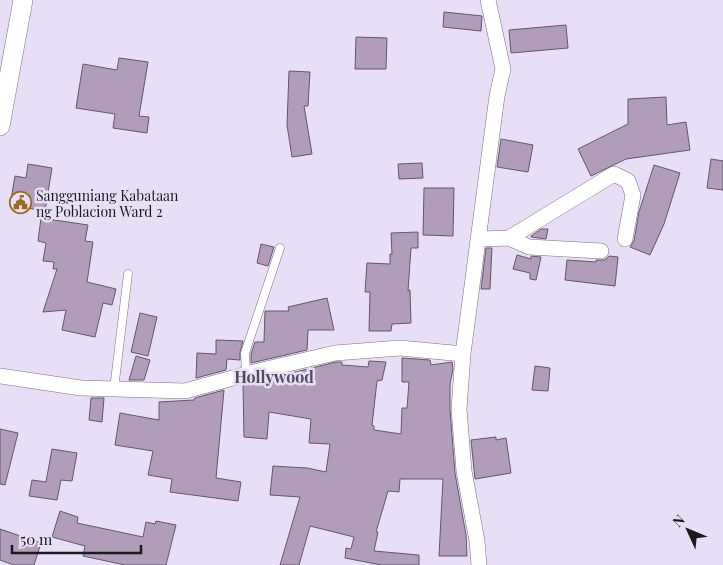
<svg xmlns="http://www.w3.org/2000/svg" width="723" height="565" font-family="'Playfair Display',serif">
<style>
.building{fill:#b19cba;stroke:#645769}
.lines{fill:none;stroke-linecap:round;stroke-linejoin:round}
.service-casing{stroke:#777084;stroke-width:9}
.minor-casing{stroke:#777084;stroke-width:16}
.tertiary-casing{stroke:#777084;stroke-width:20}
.service{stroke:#fff;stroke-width:8}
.minor{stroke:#fff;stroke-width:15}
.tertiary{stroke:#fff;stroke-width:19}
.labels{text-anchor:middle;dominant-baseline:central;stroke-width:5;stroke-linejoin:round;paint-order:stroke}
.poi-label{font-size:14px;fill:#1c1921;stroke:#e8dff6;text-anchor:start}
.quarter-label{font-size:16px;font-weight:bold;fill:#524b5e;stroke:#e8dff6}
</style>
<rect width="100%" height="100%" fill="#e8dff6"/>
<path class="building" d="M444,12L482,16L481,31L443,27Z
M566,25L568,48L511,53L509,30Z
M356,37L387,38L386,69H355Z
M119,58L148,62L139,116L149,117L147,133L113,128L115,114L76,108L83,64L117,70Z
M289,71L310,72L308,106H304L312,154L292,157L287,125Z
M666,97L667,125L686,122L690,150L626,159L591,176L578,149L628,124V99Z
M501,139L533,145L528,172L497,167Z
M711,159L723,161V190L707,188Z
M422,163L423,178L399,179L398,164Z
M28,164L52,168L45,211L10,205L15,176L26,178Z
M654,165L680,173L664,224L650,255L630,247L634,241L639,212Z
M424,188H454L453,236L423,235Z
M41,218L88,225L85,241L93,242L87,282L116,289L112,305L103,303L95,337L62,330L66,310L43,312L57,269H53L54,262L43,261L46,243L38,241Z
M541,229H548L546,239L531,237V236Z
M418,232V248H411L408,291L410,290L411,323L392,324L391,331H369L370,292H365L367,263L390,264V254H392L391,233Z
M261,244L274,247L268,266L257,263Z
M486,248H492L490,289H481Z
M517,255L531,259V256L541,257L536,280L530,279V273L513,269Z
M609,256L618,257L615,286L565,280L567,260L596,262V260H605Z
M327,298L334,330H308L307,350L251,363V354L255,342H264L265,311H289L288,307Z
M140,313L157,317L148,356L131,352Z
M216,340L243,341L240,352V360L227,359L226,370L196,378L197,353L216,354Z
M136,356L150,360L144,380H129Z
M402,358L430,360L431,365L452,362L453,369L450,384V410L455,473L466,535L467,556H439L443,479H400L399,492L388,491L376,532H378L374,551L419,555V565H381L345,558L346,548L351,549L354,537L310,526L299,565H280L300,497L270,495L273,466L307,468L326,472L330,444L309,443L311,419L269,412L267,439L244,437L243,385L336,362H342V365L368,367L369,361L386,362L382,380L377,381L372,425L374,426V430L401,434L402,408H407L409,382H402Z
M535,366L550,368L548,391L532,390Z
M224,390L216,478L241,482L238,501L170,492L172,479L148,475L153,451L115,445L120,413L159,420V402L194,400L195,398Z
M91,398H104L102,422L89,420Z
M0,429L18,433L5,485L0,484Z
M496,437V440L506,438L511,473L475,479L471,440Z
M52,449L77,453L72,481L61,480L57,500L29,496L32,480L46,482Z
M60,511L78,517L77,523L143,537L146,522L155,524L156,521L176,525L166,565H125L83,556L85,546L52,537Z
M0,529L41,543L34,565H14L0,560Z"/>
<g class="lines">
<defs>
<path id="service" d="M246,374L245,353L280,248
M114,389L128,274"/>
<path id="minor" d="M509,238L529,247L601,251
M479,239L509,238L614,174L628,181L633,195L625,239
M0,376L81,388L185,391L262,370L335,353L400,348L463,354
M479,565L477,541L464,471L459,409L463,354L497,96L503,69L488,0"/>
<path id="tertiary" d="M0,126L23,0"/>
</defs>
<use href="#service" class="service-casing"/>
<use href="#minor" class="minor-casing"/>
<use href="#tertiary" class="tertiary-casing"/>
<use href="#service" class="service"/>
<use href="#minor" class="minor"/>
<use href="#tertiary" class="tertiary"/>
</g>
<defs>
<symbol id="civic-ring" viewBox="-11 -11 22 22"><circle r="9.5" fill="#e8dff6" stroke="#9d6a20" stroke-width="1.5"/><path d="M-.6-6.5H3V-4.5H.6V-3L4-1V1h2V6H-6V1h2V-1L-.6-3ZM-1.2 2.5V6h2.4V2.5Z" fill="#9d6a20"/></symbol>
</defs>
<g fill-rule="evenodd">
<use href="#civic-ring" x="8" y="190" width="25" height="25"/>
</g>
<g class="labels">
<g class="poi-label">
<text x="36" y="195">Sangguniang Kabataan<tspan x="36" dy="16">ng Poblacion Ward 2</tspan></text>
</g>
<g class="quarter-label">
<text x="274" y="376">Hollywood</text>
</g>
</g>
<g transform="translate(688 530) rotate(314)" stroke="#e8dff6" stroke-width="4" paint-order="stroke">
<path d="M0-4L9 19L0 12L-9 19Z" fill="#1c1921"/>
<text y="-8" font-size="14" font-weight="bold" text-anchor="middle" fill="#1c1921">N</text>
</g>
<path d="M12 545v8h129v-8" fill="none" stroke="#1c1921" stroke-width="2.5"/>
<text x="20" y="545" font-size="15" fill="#1c1921" stroke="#e8dff6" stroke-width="4" paint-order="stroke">50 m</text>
</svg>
